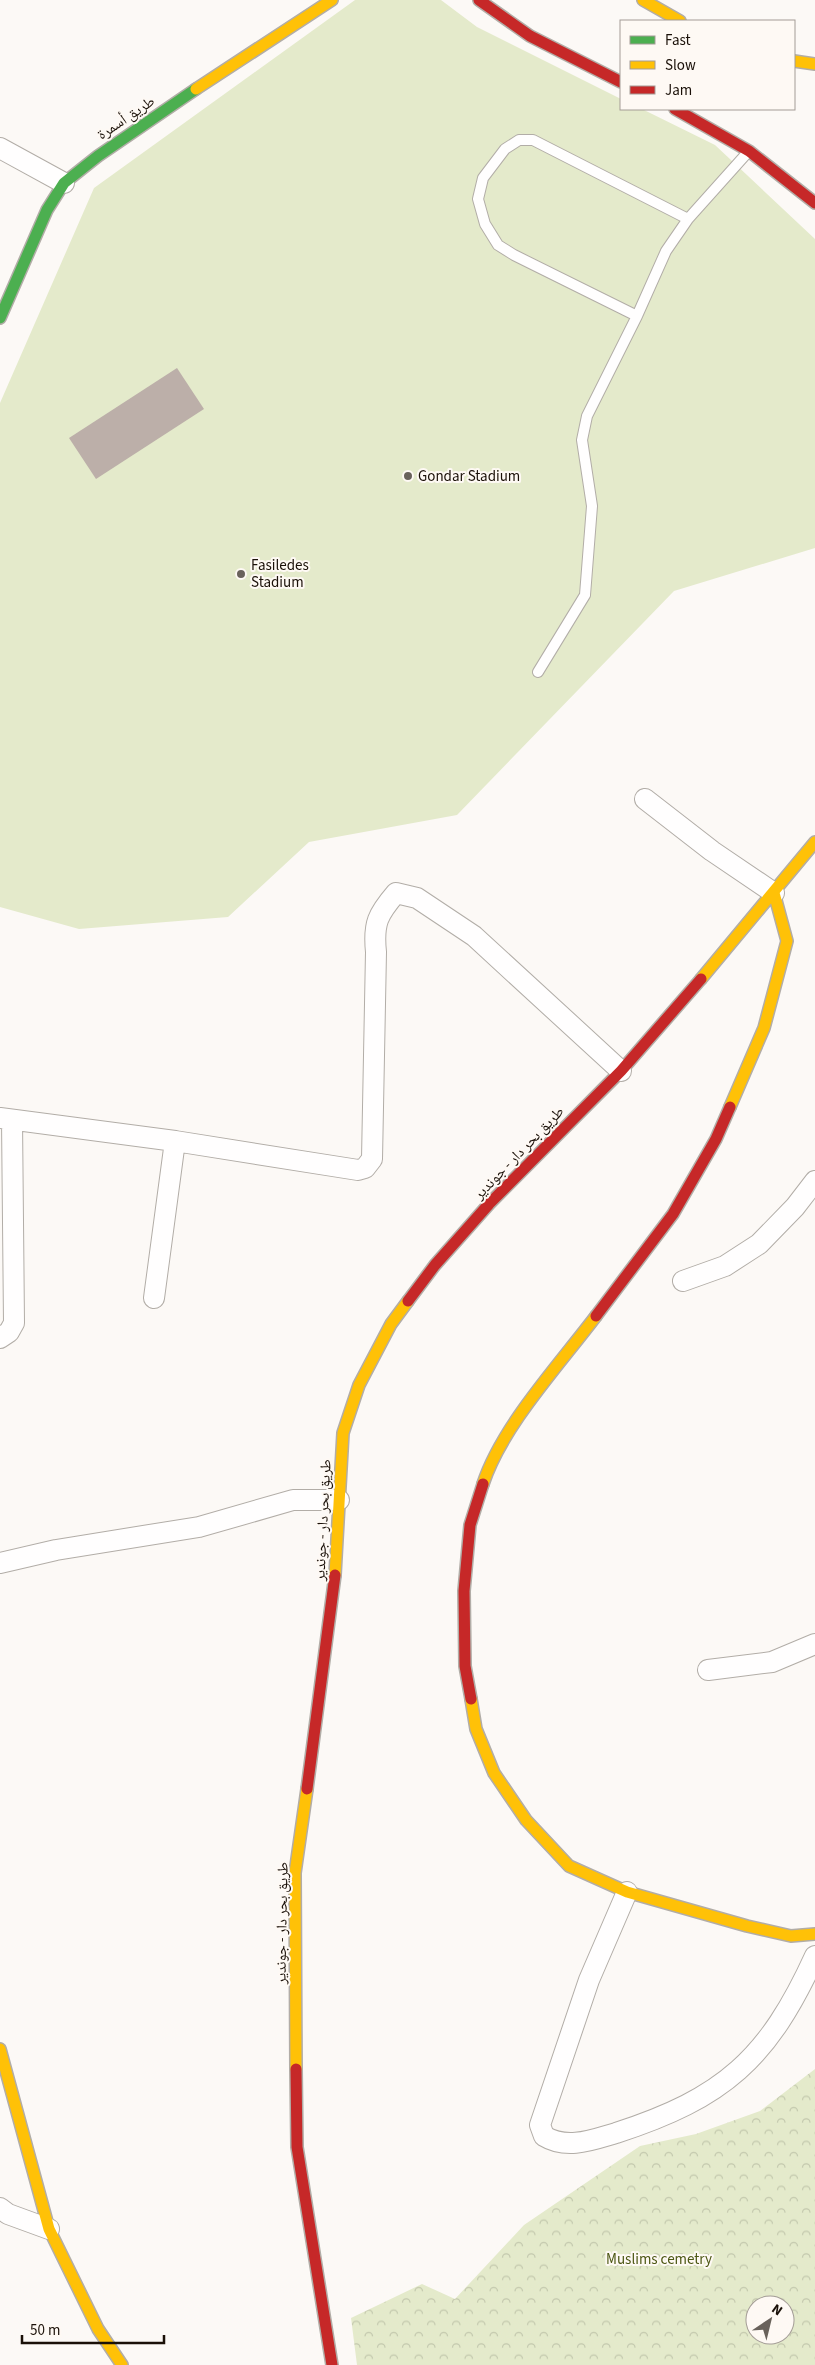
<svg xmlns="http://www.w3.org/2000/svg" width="815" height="2365" font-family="'Source Sans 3','Noto Naskh Arabic',sans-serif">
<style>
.forest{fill:url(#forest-crowns);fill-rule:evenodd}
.pitch{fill:#e4eacb}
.building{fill:#bcafa9}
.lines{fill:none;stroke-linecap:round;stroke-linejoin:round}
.lane-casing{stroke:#b2ada7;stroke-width:12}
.street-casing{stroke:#b2ada7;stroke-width:22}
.fast-casing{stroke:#b2ada7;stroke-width:14}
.slow-casing{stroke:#b2ada7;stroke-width:14}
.jam-casing{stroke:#b2ada7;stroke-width:14}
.lane{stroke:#fffefe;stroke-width:10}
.street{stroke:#fffefe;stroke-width:20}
.fast{stroke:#4caf50;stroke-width:11}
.slow{stroke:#ffc107;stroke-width:11}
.jam{stroke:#c62828;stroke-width:11}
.poi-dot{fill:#69625b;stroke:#fef9f4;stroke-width:2}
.labels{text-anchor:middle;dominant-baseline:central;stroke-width:4;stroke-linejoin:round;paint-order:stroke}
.street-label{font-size:15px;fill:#1a1008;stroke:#fef9f4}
.poi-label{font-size:15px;fill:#1a1008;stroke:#fef9f4;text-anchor:start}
.park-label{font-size:15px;fill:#4c5713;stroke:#fef9f4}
</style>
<defs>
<pattern id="forest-crowns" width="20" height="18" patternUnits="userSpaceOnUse" patternTransform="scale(1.25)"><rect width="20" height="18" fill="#e4eacb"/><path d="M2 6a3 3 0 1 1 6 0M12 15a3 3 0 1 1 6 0" fill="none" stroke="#c3c8ad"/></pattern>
</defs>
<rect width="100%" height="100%" fill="#fcf9f6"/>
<path class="forest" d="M815,2069V2365H357L351,2318L422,2284L455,2299L524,2225L640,2146L696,2134L760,2111ZM755,2305H785V2335H755Z"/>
<path class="pitch" d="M355,0H441L477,27L621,99V109H642L715,145L815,239V548L674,591L457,815L309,842L228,917L79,929L0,907V403L94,188Z"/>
<path class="building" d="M177,368L204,409L96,479L69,438Z"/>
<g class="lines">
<defs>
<path id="lane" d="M637,316L514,255L498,245L485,224L478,199L483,178L505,149L519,140H533L688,219
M538,672L585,595L592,506L582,440L587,416L637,316L666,251L688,219L748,152"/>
<path id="street" d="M0,148L64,183
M645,799L712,851L774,893
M0,1118L175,1141L358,1170L365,1168L372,1159L376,952C373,923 378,914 396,893L417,898L474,936L621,1071
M683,1281L725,1266L759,1244L795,1207L815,1181
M154,1298L175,1141
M0,1338L9,1332L14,1323L12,1120
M0,1563L56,1550L199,1527L293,1500H339
M708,1670L772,1662L815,1644
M627,1892L589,1980L540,2125L544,2136C567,2150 592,2140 616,2133C724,2098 768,2059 815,1956
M0,2208L8,2214L49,2229"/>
<path id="fast" d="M0,318L47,210L64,183L98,156L196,89"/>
<path id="slow" d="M643,0L680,21
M794,61L815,64
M196,89L332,0
M701,979L815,842
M730,1107L764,1028L787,941L774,893
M483,1484C502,1426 559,1365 596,1316
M335,1575L343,1433L359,1385L391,1324L408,1301
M471,1699L476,1729L494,1773L526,1820L569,1866L627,1892L747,1926L791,1936L815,1934
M0,2049L49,2229L98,2329L122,2365
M296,2069L295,1873L307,1789"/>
<path id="jam" d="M479,0L530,36L621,82
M675,109L749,151L815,203
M408,1301L435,1265L489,1204L621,1071L701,979
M596,1316L673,1214L716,1139L730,1107
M471,1699L465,1666L464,1591L470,1525L483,1484
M307,1789L335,1575
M296,2069L297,2147L332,2365"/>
</defs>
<use href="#lane" class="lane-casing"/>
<use href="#street" class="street-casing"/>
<use href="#fast" class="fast-casing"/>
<use href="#slow" class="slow-casing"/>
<use href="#jam" class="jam-casing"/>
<use href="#lane" class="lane"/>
<use href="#street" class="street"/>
<use href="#fast" class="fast"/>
<use href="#slow" class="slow"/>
<use href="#jam" class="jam"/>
</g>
<g class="poi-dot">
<circle cx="408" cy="476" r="5"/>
<circle cx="241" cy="574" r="5"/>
</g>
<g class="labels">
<g class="street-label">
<text transform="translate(126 118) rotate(-34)">طريق أسمرة</text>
<text transform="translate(519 1153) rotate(-46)">طريق بحر دار - جوندير</text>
<text transform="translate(323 1520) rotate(-87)">طريق بحر دار - جوندير</text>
<text transform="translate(282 1923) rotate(-89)">طريق بحر دار - جوندير</text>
</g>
<g class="poi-label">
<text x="418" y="476">Gondar Stadium</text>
<text x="251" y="565">Fasiledes<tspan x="251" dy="17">Stadium</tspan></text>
</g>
<g class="park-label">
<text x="659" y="2259">Muslims cemetry</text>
</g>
</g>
<rect x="620" y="20" width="175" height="90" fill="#fef9f4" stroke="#a39c96"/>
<rect x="630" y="36" width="25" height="8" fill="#4caf50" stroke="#a39c96"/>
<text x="665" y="45" font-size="15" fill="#1a1008">Fast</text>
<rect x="630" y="61" width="25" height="8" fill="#ffc107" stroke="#a39c96"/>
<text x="665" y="70" font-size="15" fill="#1a1008">Slow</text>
<rect x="630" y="86" width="25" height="8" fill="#c62828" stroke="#a39c96"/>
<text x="665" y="95" font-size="15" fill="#1a1008">Jam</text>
<g transform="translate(770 2320) rotate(35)"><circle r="24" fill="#fef9f4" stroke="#a39c96"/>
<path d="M0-4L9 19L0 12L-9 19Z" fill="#69625b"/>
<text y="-8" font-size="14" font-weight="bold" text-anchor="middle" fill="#1a1008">N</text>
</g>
<path d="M22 2335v8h142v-8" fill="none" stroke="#1a1008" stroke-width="2.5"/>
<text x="30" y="2335" font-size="15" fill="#1a1008" stroke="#fef9f4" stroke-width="4" paint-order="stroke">50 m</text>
</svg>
